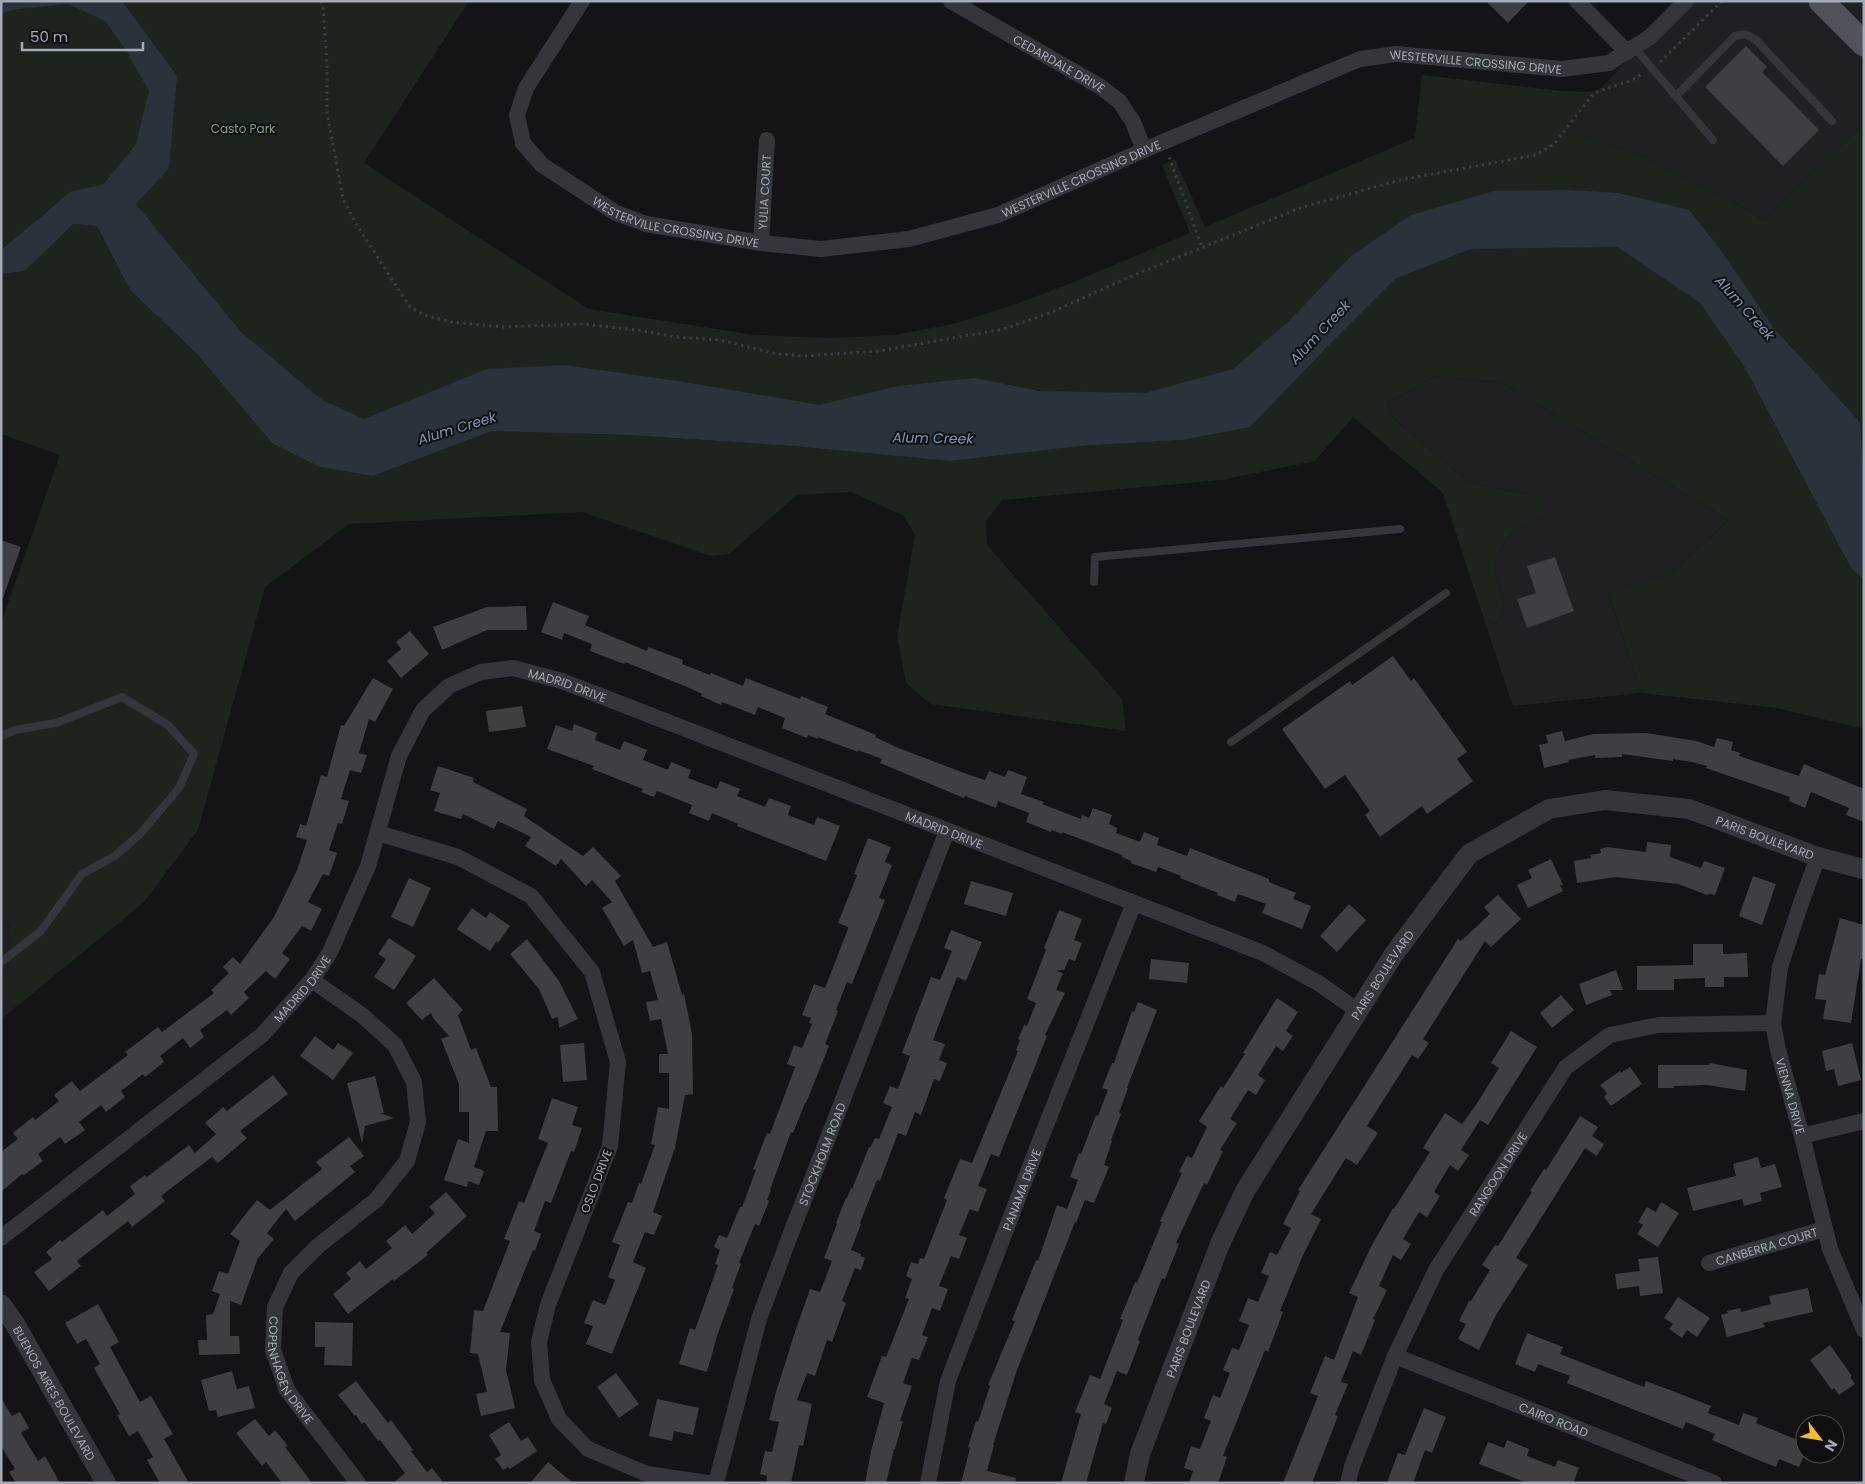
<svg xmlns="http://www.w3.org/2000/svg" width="1865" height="1484" font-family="Poppins,sans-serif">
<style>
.built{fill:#202023}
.green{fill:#1c241d}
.water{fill:#2a333b}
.building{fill:#3e3f43}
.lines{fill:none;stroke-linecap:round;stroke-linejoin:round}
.path{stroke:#3b3d42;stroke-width:3;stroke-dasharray:2.5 4;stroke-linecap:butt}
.service{stroke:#35363b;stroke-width:8}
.minor{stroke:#35363b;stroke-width:16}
.tertiary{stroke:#35363b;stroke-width:20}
.primary{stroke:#51535b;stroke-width:25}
.labels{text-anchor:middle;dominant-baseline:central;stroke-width:4;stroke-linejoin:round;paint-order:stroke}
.street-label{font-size:12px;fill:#a5aab7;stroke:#0f0f11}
.park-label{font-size:12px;fill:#7ba37f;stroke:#0f0f11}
.water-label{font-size:14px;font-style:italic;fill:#7b97b4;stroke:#0f0f11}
</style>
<rect width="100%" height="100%" fill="#141416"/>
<path class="built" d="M1685,1H1864V123L1764,221L1730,200L1644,157L1560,130Z
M1435,376L1501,382L1729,520L1673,572L1609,595L1641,693L1513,706L1483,616L1496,624L1505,610L1494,571L1500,549L1512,532L1540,518L1532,495L1470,483L1395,420L1387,403Z
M1,908L6,915L11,937L4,990L15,1008L1,1019Z"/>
<path class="green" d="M1,1H469L364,163L589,309L754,335L831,338L894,335L953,324L1013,305L1064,286L1190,233L1162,165L1175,159L1205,227L1415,138L1422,75L1562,91L1587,92L1600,90L1561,130L1644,157L1730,200L1764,221L1864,123V479L1861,443L1792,347L1773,327L1553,208L1369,283L1281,390L855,425L625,389L310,437L185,264L135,203L104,184L55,204L1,250Z
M73,224L97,226L130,290L199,356L373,476L492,431L629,435L792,446L950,461L1080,446L1182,440L1326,348L1395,279L1471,249L1617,247L1700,303L1745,368L1851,568L1864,580V729L1777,708L1641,693L1609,594L1673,572L1729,520L1501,382L1435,376L1387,403L1395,420L1470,483L1532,495L1547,507L1540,518L1512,532L1500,549L1494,571L1505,610L1496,624L1483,616L1443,493L1353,417L1315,461L1221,480L1002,500L986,521L987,545L1122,699L1126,731L930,704L906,683L897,636L915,535L904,516L851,492L797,495L729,554L711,556L582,512L349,524L265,587L198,830L144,902L15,1008L3,990C7,963 18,933 1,908V623L60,455L1,434V274L25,271Z"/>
<path class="water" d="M1,1H122L177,76L169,168L136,204L240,331L322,400L364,419L487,369L564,365L684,382L819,405L898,386L975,378L1038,391L1145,393L1233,369L1288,322L1351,256L1411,215L1494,191L1568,190L1618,193L1689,210L1720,249L1773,327L1860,422L1864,479V580L1851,568L1745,368L1700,303L1617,247L1471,249L1395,279L1326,348L1250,427L1182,440L1080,446L950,461L792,446L629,435L492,431L373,476L320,467L272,443L199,356L130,290L97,226L73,224L25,271L1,274V250L70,192L104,184L136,144L149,91L126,50L105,21L68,4L18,9L1,13Z"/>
<path class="building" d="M1486,1H1529L1508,23Z
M1746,46L1767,67L1762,72L1819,130L1783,166L1705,87Z
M1,540L21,547L3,598L1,597Z
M1555,557L1574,611L1527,628L1517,599L1536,593L1527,566Z
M553,602L589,616L585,625L606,634L647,651L648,647L683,660L682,664L710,675L711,673L743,686L746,678L800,699L801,696L828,707L825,714L876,735L875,737L896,747L964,773L985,780L989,771L1005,777L1008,770L1027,777L1021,794L1044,802L1042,804L1081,819L1082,815L1089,818L1093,808L1112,815L1109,824L1117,828L1116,833L1140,842L1144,832L1159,838L1157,845L1187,856L1190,848L1269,879V882L1296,893L1293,899L1311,906L1302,929L1262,913L1266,904L1238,894L1235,902L1217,895L1218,893L1180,878L1181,876L1158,867L1156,872L1131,863V861L1122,857V855L1062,832V834L1052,830L1051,832L1026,822L1029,813L998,801L996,808L965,796L964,798L880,763L882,759L858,750V752L818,737V739L808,735L807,738L782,728L785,718L758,707L755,715L722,702L721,705L701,696L702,694L687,687L625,662L624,664L590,651L592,644L564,633L562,640L541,632Z
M526,606L527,630H487L442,650L433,627L487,607Z
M410,631L429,654L401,678L387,661L401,649L396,642Z
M1393,656L1411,681L1414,678L1467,752L1457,759L1473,781L1427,814L1422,806L1380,837L1365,815L1370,811L1345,775L1325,789L1282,729L1350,681L1352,685Z
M373,678L393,689L375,722L369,719L359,753L367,755L361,773L350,770L341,799L349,801L342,824L338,823L329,850L337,853L329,876L323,874L308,902L322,909L311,931L302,926L282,953L290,959L275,979L266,971L244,992L249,998L231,1015L227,1010L200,1030L204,1037L190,1048L183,1038L160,1056L164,1062L145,1077L143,1074L121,1091L125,1097L106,1112L101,1105L79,1122L85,1130L65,1144L60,1137L38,1154L43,1161L24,1175L22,1174L1,1192V1152L18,1139L13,1133L33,1117L35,1120L59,1101L54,1095L72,1081L80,1091L128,1055L125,1052L158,1027L162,1032L214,993L211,990L229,973L223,967L233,957L240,964L274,917L297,870L307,840L296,837L300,824L306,826L321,775L327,777L341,725L344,726Z
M522,706L526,727L489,732L486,711Z
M574,724L597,733L595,740L620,750L624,741L647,750L643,760L668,770L671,762L691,770L688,778L717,789L720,781L740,789L737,796L765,807L769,798L791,806L788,815L814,825L817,817L840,826L826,861L737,826L738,824L712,813L709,821L689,813L692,805L657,791L654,797L641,792L643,789L592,769L594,766L547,749L556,725L572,731Z
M1562,731L1565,741L1593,734L1647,733L1696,741L1714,747L1717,738L1733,742L1731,750L1740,753L1739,756L1799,776L1804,764L1864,789V822L1846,815L1849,808L1811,792L1805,808L1789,801L1790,797L1706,768L1707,766L1692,762L1673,759V761L1622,754V757L1595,758V755L1568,760L1569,762L1544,768L1539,745L1548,743L1546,735Z
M438,766L474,778L473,782L527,809L524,816L583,856L593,847L621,876L615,881L653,947L667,942L682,995L684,994L692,1034L693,1094L685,1095L675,1148L653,1212L662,1216L654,1235L645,1232L633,1262L646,1268L612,1354L586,1344L593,1326L584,1323L593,1300L605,1305L615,1280L608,1277L620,1245L612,1242L628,1202L632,1203L639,1183L641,1184L655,1145L651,1144L658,1107L669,1109V1073H659V1054H668L661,1019L650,1021L646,1002L658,1000L650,971L642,973L633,940L624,946L602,908L612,902L592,880L586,886L561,859L556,866L525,846L531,837L498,821L494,829L463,814L461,819L434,811L440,793L430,790Z
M868,838L891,847L885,862L892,865L879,898L885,900L852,984L847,982L836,1010L838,1011L825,1044L829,1046L806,1103H805L793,1133L791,1132L770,1190H771L767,1200L769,1201L759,1226L755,1224L739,1263L741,1264L732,1288L734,1289L717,1336L707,1372L679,1364L690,1328L695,1330L718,1265L715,1264L720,1250L714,1247L719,1235L727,1238L740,1207H742L756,1170L753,1169L767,1133L770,1134L795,1067L787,1064L794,1045L802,1048L812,1024L809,1023L811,1018L802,1015L814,984L825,988L848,929V927L838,923L857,875L854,874Z
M1647,842L1671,845L1670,857L1701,868L1704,861L1725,868L1715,895L1710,894L1707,895L1678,884L1615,877L1577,883L1574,861L1591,858L1590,855L1601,853L1600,849L1607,847L1646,852Z
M1551,859L1563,885H1560L1563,891L1528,908L1517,885L1532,878L1528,870Z
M1753,876L1776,884L1762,925L1739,916Z
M409,878L431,888L413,927L391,917Z
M971,881L1013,893L1006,916L964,904Z
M1498,895L1521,919L1491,947L1485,941L1423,1039L1429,1043L1418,1059L1412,1055L1367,1126L1378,1133L1357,1165L1346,1158L1311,1214L1321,1219L1303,1255L1280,1311L1283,1312L1268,1352L1265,1350L1223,1456L1227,1457L1218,1483H1189L1193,1471L1184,1468L1191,1446L1200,1449L1211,1421L1204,1418L1213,1395L1220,1398L1230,1373L1223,1370L1232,1348L1239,1350L1249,1325L1239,1321L1248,1298L1258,1302L1269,1276L1261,1273L1270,1252L1277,1255L1291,1228L1283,1224L1300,1191L1298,1190L1458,939L1461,941L1490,914L1484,907Z
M1349,904L1366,920L1337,952L1320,936Z
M472,908L486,918L490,912L510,926L498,943L497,941L490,951L457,929Z
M1059,910L1082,919L1074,940L1082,943L1075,961L1069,959L1064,970H1058L1057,971L1063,973L1056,990L1065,993L1045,1035L1047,1036L999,1157L991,1154L978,1186L987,1189L978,1212L970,1209L959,1235L967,1238L959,1259L951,1256L939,1286L948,1289L940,1311L932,1308L922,1335L928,1337L919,1360L912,1358L903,1383L912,1386L900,1421H903L895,1449H894L886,1483H865L871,1451L884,1403L867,1397L882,1356L886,1357L909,1299L905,1298L912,1279L906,1276L911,1262L918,1264L920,1258L924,1259L947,1200L944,1198L960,1159L972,1163L1018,1051L1016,1050L1020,1040L1018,1039L1024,1025L1027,1026L1036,1003L1027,999L1046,950L1044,948Z
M1840,918L1864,925V960L1861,959L1851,1023L1823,1019L1826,1000L1815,999L1819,974L1825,975Z
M951,930L982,942L966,981L957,977L933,1040L945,1044L939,1060L947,1063L940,1081L934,1079L921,1115L915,1112L906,1136L898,1133L880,1181L877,1180L860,1223L861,1224L851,1250L861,1254L860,1256L865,1258L861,1270L855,1268L842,1301L846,1303L832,1342L827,1340L815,1376L807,1373L797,1400L812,1404L803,1446L799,1445L791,1483H766L767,1476L760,1474L765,1451L772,1452L779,1422L769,1420L776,1392L796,1329L810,1289L820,1292L832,1261L824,1258L837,1224L836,1223L846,1198H847L851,1188L852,1189L869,1147L870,1148L875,1138L879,1139L892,1107L883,1103L890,1086L898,1089L910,1056L902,1053L931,977L940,980L952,951L944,948Z
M389,938L416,956L394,990L374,977L386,959L378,954Z
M527,939L559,981L578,1019L559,1028L558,1017L552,1019L539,989L510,954Z
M1693,944H1723V954L1747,953L1748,977H1724V987H1705V978L1674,979V990H1637V966L1693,965Z
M1151,959L1189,963L1187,983L1149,979Z
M1616,970L1623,990H1610L1612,995L1586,1005L1579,984Z
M434,978L463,1010L458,1015L471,1050L476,1048L491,1087H497L498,1131H486L474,1167L484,1171L479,1185L468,1181L467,1187L444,1180L458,1139L469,1143V1112H459V1084L441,1039L449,1036L433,1018L431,1013L422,1020L406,1003Z
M1561,995L1574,1010L1552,1028L1540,1013Z
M1277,998L1298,1012L1286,1031L1293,1036L1283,1051L1276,1046L1258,1075L1265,1080L1256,1095L1248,1090L1230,1119L1237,1123L1220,1150L1223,1151L1207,1185L1204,1183L1176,1243L1179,1244L1165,1279L1162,1278L1138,1340L1140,1341L1127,1375L1117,1371L1104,1404L1112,1408L1106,1424L1103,1423L1086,1483H1061L1081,1414L1075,1412L1090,1375L1100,1379L1123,1320L1120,1319L1135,1282L1137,1283L1162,1222L1160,1221L1182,1173L1179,1172L1187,1156L1192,1158L1207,1127L1199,1121L1221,1086L1223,1088L1245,1054L1243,1053Z
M1138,1002L1157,1010L1127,1088H1128L1119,1113L1121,1114L1111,1140L1112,1141L1104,1165L1109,1167L1094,1203L1085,1200L1076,1223L1075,1222L1017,1370L993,1445H994L987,1471L1016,1478L1015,1483H961L970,1448L968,1447L976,1421L978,1422L990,1386L988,1385L1015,1321L1012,1320L1036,1260L1038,1261L1057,1205L1067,1209L1078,1180L1070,1177L1079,1153L1081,1154L1096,1115L1098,1116L1108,1090L1102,1088L1112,1063H1114L1132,1011L1134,1012Z
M1511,1031L1537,1047L1488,1125L1480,1120L1461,1150L1469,1155L1458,1171L1450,1165L1434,1192L1440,1196L1427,1217L1419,1212L1403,1239L1411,1244L1401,1260L1393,1255L1379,1286L1387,1290L1373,1319L1375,1320L1361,1355L1353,1351L1341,1382L1348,1384L1335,1415L1338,1416L1312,1483H1283L1318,1396L1310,1393L1325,1356L1334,1360L1358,1297L1349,1293L1371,1247L1393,1208L1394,1209L1430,1152L1423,1148L1445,1113L1462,1124L1476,1105L1499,1068L1491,1063Z
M315,1036L333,1050L338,1043L353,1053L333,1080L300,1056Z
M584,1043L587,1080L563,1082L560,1045Z
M1852,1043L1861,1080L1838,1086L1834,1069L1826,1071L1822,1051Z
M1710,1063L1747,1070L1745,1091L1707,1085L1674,1086V1088H1658V1065H1709Z
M1630,1067L1642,1084L1611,1106L1604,1097L1607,1093L1600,1085L1620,1071L1621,1073Z
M273,1075L288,1094L240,1131L247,1138L218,1163L212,1157L161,1196L165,1201L132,1227L128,1221L77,1261L81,1266L49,1291L34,1272L52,1259L46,1252L60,1240L62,1242L103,1210L107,1216L135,1194L130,1186L145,1175L147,1177L189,1145L195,1153L216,1134L205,1123L223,1107L227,1111Z
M375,1076L384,1113H380L394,1118L365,1126L362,1143L347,1083Z
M552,1098L578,1107L572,1125L582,1128L574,1152L571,1151L551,1203L545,1201L534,1231L541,1234L535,1251L533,1250L500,1332L510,1333L506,1370L515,1408L481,1416L476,1394L487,1392L478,1354L470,1353L474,1310L483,1311L510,1241L504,1239L519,1201L524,1203L548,1143L538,1139Z
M1580,1116L1598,1127L1592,1136L1604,1144L1597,1156L1585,1148L1516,1258L1528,1265L1496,1315L1479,1350L1458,1339L1466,1324L1459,1321L1469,1301H1471L1490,1270L1482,1265L1495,1245L1498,1246L1532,1192L1530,1191L1544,1169L1546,1170Z
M349,1137L364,1156L350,1166L355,1172L295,1221L286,1209L267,1233L274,1239L258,1258L241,1305L230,1301V1336H239L240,1354L199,1355L198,1340H207L206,1315L213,1314L220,1294L212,1291L219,1271L228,1274L240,1241L230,1234L257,1200L270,1210L322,1169L316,1162Z
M1758,1157L1761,1168L1775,1164L1782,1187L1760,1193L1762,1201L1744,1206L1742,1199L1693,1211L1687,1188L1736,1176L1733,1164Z
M446,1192L467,1216L426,1253L428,1255L394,1281L393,1279L348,1314L333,1294L351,1279L346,1273L360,1261L366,1269L392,1248L386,1241L405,1225L412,1234L435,1213L429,1207Z
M1661,1202L1679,1213L1658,1247L1637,1234L1643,1225L1638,1222L1647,1207L1656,1212Z
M1658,1257L1663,1293L1640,1296L1639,1286L1617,1289L1615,1274L1640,1271L1638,1259Z
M1808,1288L1813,1312L1763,1323L1765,1327L1727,1337L1721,1315L1728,1313L1727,1311L1740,1308L1741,1312L1771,1304L1769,1296Z
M1678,1297L1710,1318L1697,1337L1687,1330L1682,1338L1669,1329L1673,1324L1664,1318Z
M98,1304L119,1342L110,1347L140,1402L151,1396L173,1434L164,1439L189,1483H160L147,1460L153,1457L138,1431L129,1436L117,1415L120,1414L94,1368L100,1364L86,1339L77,1344L65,1323Z
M315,1322L353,1323L352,1366L324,1365L325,1347H315Z
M1527,1333L1563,1347L1560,1354L1644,1387L1646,1381L1675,1392L1711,1406L1708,1413L1739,1425L1743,1413L1758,1418L1756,1423L1805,1443V1453L1799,1467L1779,1459L1776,1467L1758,1460L1712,1440L1715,1434L1686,1422L1683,1429L1567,1383L1570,1376L1538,1364L1535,1372L1515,1364Z
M1830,1345L1852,1376L1850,1377L1855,1384L1839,1395L1834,1388L1832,1390L1810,1360Z
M232,1371L237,1389L249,1386L255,1408L218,1417L216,1410L209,1411L201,1380Z
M616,1373L639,1404L619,1418L597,1387Z
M356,1381L388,1423L391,1420L413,1450L411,1451L427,1472L432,1468L444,1483H393L405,1473L380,1440L378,1441L364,1422L362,1424L356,1415L355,1416L338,1395Z
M1,1398L12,1416L20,1412L29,1428L21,1433L38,1461L45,1456L60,1483H16L9,1472L15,1469L1,1446Z
M657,1399L699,1408L693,1435L674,1431L672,1441L649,1436Z
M1424,1408L1446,1417L1432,1453L1425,1450L1413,1483H1387L1398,1453L1405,1455Z
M255,1419L269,1436L275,1430L288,1446L285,1447L312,1483H282L266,1462L262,1466L236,1433Z
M509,1422L521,1441L528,1437L537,1451L510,1469L508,1467L503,1470L495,1459L501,1455L489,1435Z
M1507,1440L1529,1449L1527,1456L1555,1467L1558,1460L1579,1468L1573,1483H1527L1479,1464L1488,1442L1504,1448Z
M548,1462L573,1483H530Z"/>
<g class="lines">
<path class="path" d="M321,1L323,6L327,65V113L343,199L355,222L410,307L424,315L450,322L503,327L582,324L637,330L676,337L720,340L777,354L805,356L879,351L1004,329L1052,312L1127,278L1300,208L1400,180L1536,155L1554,144L1594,93L1632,80L1642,74
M1660,62L1722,1
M1169,157L1202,247"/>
<path class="service" d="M1634,47L1713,140
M1676,96L1735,36L1745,34L1756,40L1832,121
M1094,582L1095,557L1400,529
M1,736L15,730L56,723L122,697L168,725L194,754L179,788L141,833L115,856L82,874L41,931L1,962
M1231,742L1446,593"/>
<g class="minor">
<path id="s1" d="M582,1L526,88L517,115L523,143L542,165L616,213L646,224L761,243L821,249L909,239L998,215L1144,150L1360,59L1396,54L1562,69L1609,63L1650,37L1686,1"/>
<path id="s2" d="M951,1L1101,87L1120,102L1133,122L1144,150"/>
<path d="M1577,1L1627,52"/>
<path id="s3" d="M761,243L767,140"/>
<path d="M378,833L458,857L531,896L592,972L618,1062L610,1146L548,1305L539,1342L542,1380L559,1419L588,1449L647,1474L708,1483"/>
<path id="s4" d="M1818,857L1801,903L1780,967L1773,1023L1778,1050L1802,1136L1830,1249L1864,1330"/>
<path id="s5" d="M312,980L363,1016L395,1045L414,1082L418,1122L407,1161L376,1200L318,1246L291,1273L275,1307L273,1350L287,1390L358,1483"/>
<path d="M1802,1136L1864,1121"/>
<path id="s6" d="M1,1238L262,1035L312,980L330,952L368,866L399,756L423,710L449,686L481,672L513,668L562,681L1263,953L1320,984L1358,1011"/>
<path id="s7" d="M1709,1263L1824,1229"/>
<path id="s8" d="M1395,1356L1714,1483"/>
<path id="s9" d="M716,1483L759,1319L788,1241L947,831"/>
<path id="s10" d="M928,1483L948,1381L1041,1138L1134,903"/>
<path id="s11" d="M1348,1483L1352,1466L1395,1356L1436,1270L1566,1067L1610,1035L1658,1025L1773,1023"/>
</g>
<g class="tertiary">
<path id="s12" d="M1,1304L15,1324L106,1483"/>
<path id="s13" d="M1134,1483L1140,1454L1220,1244L1245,1191L1394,954L1469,854L1549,809L1605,800L1689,809L1818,857L1864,869"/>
</g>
<path class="primary" d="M1821,1L1864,44"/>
</g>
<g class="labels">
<g class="street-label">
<text stroke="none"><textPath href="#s1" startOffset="1178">WESTERVILLE CROSSING DRIVE</textPath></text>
<text stroke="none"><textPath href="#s2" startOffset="125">CEDARDALE DRIVE</textPath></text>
<text stroke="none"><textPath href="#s1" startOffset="758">WESTERVILLE CROSSING DRIVE</textPath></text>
<text stroke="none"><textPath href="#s3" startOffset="51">YULIA COURT</textPath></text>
<text stroke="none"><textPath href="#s1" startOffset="338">WESTERVILLE CROSSING DRIVE</textPath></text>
<text stroke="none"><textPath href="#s6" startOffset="858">MADRID DRIVE</textPath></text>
<text stroke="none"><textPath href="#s6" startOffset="1262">MADRID DRIVE</textPath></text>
<text stroke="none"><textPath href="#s13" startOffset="1032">PARIS BOULEVARD</textPath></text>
<text stroke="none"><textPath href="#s13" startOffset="569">PARIS BOULEVARD</textPath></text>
<text stroke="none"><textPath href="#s6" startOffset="392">MADRID DRIVE</textPath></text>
<text stroke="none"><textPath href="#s4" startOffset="248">VIENNA DRIVE</textPath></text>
<text stroke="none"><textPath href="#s9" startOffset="346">STOCKHOLM ROAD</textPath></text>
<text stroke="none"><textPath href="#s11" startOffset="345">RANGOON DRIVE</textPath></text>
<text transform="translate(596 1181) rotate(-69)">OSLO DRIVE</text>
<text stroke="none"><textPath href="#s10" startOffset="309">PANAMA DRIVE</textPath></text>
<text stroke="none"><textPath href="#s7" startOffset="60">CANBERRA COURT</textPath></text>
<text stroke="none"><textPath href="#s13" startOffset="164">PARIS BOULEVARD</textPath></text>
<text stroke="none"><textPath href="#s5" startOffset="495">COPENHAGEN DRIVE</textPath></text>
<text stroke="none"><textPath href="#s12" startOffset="104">BUENOS AIRES BOULEVARD</textPath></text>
<text stroke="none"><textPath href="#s8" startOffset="171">CAIRO ROAD</textPath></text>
</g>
<g class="park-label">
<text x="243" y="128">Casto Park</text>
</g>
<g class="water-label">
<text transform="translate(1745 308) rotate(48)">Alum Creek</text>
<text transform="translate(1320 332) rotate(-47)">Alum Creek</text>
<text transform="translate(457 428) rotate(-17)">Alum Creek</text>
<text transform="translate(933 438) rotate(1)">Alum Creek</text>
</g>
</g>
<rect width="1865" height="1484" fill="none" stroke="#a5aab7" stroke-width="5"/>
<g transform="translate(1820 1439) rotate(121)"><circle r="24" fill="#0f0f11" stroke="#4b4d53"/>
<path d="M0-4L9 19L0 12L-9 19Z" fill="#faba28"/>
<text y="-8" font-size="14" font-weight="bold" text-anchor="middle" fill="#a5aab7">N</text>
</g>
<path d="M22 42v8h121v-8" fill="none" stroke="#a5aab7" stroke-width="2.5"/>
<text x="30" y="42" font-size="15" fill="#a5aab7" stroke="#0f0f11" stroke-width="4" paint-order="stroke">50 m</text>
</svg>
